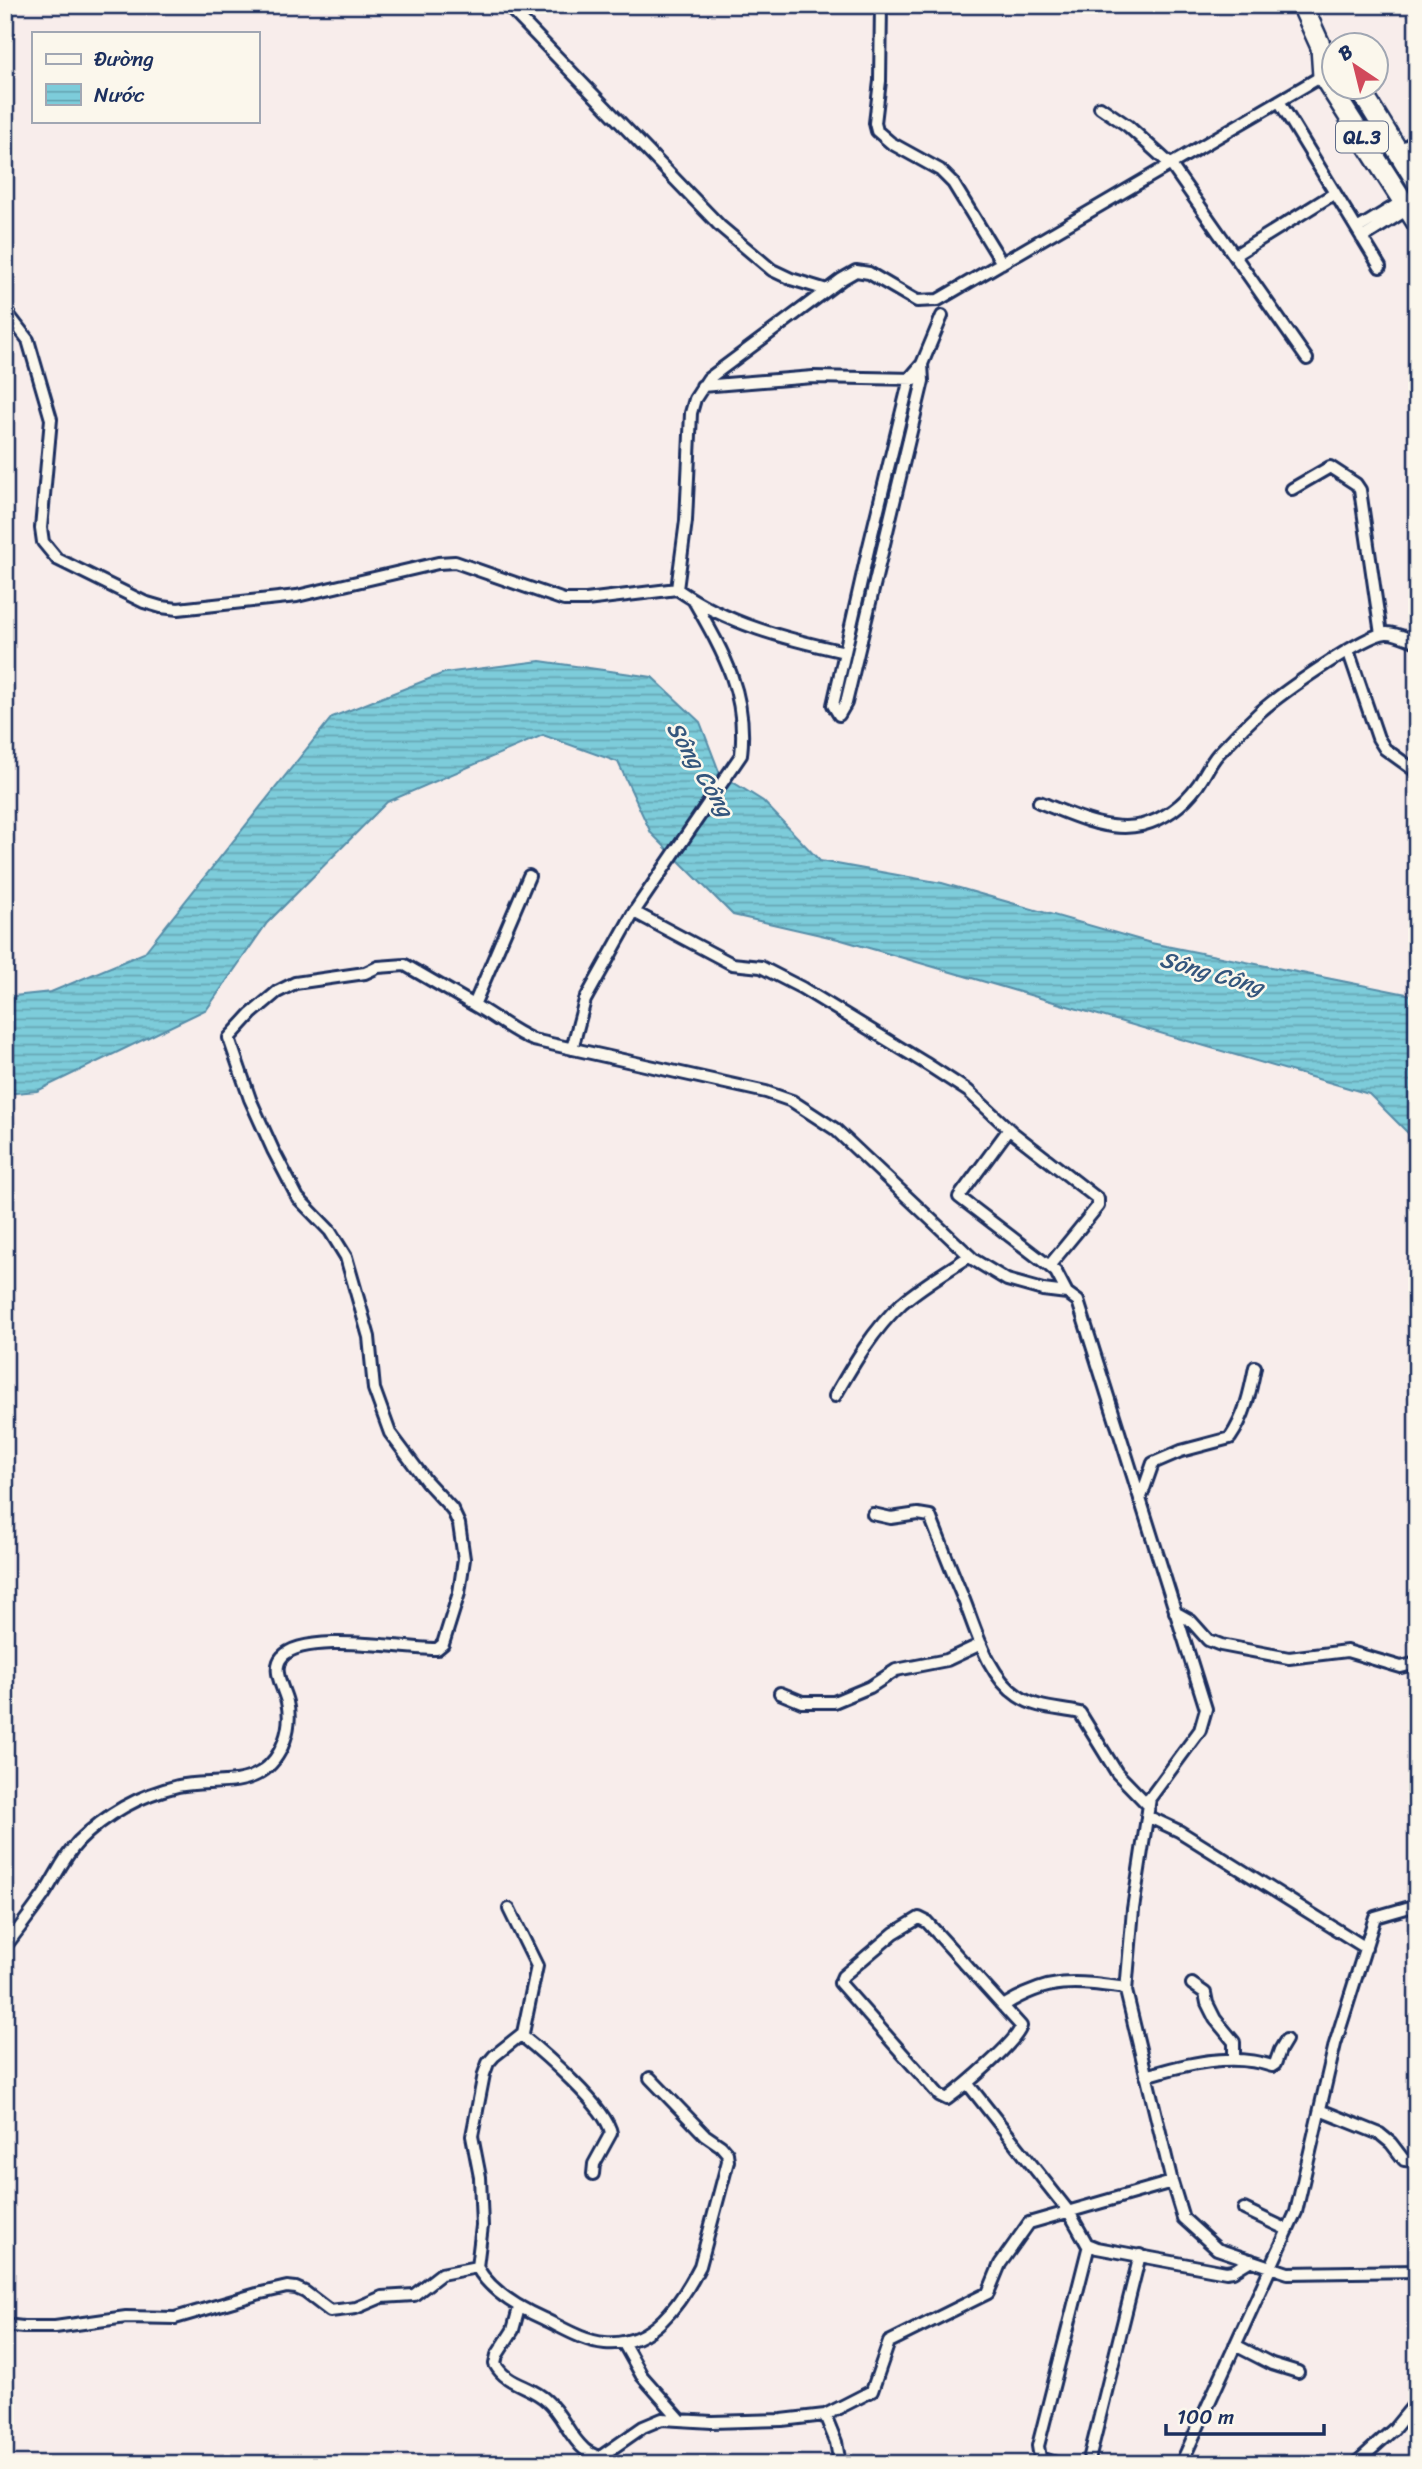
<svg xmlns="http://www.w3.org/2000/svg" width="1422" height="2469" font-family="Sriracha,sans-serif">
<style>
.water{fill:url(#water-rules);stroke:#568da8;stroke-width:2}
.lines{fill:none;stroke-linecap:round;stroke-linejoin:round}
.street-casing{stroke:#1b2f5e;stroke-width:16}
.highway-casing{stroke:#1b2f5e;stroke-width:24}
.street{stroke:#fbf7ec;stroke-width:10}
.highway{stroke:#fbf7ec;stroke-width:19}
.labels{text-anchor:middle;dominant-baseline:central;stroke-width:5;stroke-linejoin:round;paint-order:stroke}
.shield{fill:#fbf7ec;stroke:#5e6b89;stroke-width:2}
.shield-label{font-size:19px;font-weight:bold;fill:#1b2f5e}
.water-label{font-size:23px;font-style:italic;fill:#34567d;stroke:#fbf7ec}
</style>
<defs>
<pattern id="water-rules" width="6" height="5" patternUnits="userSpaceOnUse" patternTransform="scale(1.75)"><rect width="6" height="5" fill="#7dccda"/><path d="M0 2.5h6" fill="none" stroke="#66a6b4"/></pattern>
</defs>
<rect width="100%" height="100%" fill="#f8edeb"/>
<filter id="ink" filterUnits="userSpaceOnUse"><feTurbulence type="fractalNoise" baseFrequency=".0143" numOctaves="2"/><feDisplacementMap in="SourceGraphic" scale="14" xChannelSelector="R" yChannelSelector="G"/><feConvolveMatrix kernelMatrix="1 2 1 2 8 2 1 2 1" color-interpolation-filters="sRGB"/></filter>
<g filter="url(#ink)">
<path class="water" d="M540,661L652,677L700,722L720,774L763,801L820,861L942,883L1151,943L1417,996V1142L1369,1094L838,939L733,915L651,833L618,762L543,735L387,802L267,923L207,1009L37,1091L5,1094V997L51,992L144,953L332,717L444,673Z"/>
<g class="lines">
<defs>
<path id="street" d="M507,5L720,226L772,270L791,279L827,290
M881,5L880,81L875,123L877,131L891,143L940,170L953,183L1002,263
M882,6L909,5
M5,8L6,5
M1279,101L1380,267
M1100,107L1128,126L1171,165L1307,359
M1398,151L1417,140
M1357,229L1403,201
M1362,238L1408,209
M1235,255L1335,193
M5,310L28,340L51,419L41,528L43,542L57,559L144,602L161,607L178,609L297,596L438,563L455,562L564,600H586L677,589L686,521L691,413L695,399L708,379L842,279L856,271L869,273L917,301L938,300L1334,69
M922,364L923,381L846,703L839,715L833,705L869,546L910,378Z
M922,364L942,316
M702,386L813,377L915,379
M1292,489L1330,467L1356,484L1360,490L1381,634
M677,589C727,624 786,639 845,652
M1348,650L1378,738L1385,749L1417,772
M1039,802C1070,814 1107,833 1142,825C1165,819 1184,804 1198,785C1205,775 1210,763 1218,754C1231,740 1246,725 1260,712C1279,695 1363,635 1386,633C1395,632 1408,639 1417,642
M529,876L474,1005C494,1016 512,1031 533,1040L766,1092L792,1101L835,1129L974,1260L1007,1280L1043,1290L1067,1293L1078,1301L1206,1709L1200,1730L1150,1798L1133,1909L1126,1991L1172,2182L1183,2218L1217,2249L1288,2273L1417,2271
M634,912L741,755C748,694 723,652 694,601
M572,1049L585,1000L634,912L732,964L761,967L802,988L925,1063L968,1091L1012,1132L1098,1199V1206L1049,1266L1056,1272L1067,1293
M1009,1129L959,1197L1049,1266
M835,1396C854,1363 873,1330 902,1303C923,1285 947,1271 970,1256
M1140,1500L1153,1463L1181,1451L1230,1438C1245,1416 1250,1393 1255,1367
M873,1514L891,1518L918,1514L930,1516C941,1544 952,1572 964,1600C977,1633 988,1676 1018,1696C1037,1709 1059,1708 1080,1713L1117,1773L1149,1806
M1175,1612L1191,1621L1208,1640L1221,1645L1289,1658L1347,1651L1401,1667L1417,1663
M780,1693L802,1702H834L870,1687L896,1670L947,1660L981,1644
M1147,1816L1179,1831L1366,1948
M509,1909L537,1966L523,2033L494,2056L488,2063L484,2074L472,2136L480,2177L482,2226L477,2267C491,2292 519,2308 544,2319C563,2328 583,2341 605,2343C652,2347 681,2303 700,2266L728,2161L727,2153L721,2146L705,2135L650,2078
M919,1918L927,1922L1021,2026C1018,2041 962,2088 947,2099L939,2095L840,1983L843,1976L894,1933Z
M5,1947C18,1930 31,1913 43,1896C55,1878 63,1858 78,1842C105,1815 140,1795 178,1786C203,1780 239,1787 261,1772C282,1759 293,1727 287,1702C284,1689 271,1669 282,1657C304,1631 405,1649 437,1649L443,1644L459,1593L464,1559L459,1524L452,1509L426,1481L390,1433L374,1389L369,1337L346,1257L330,1231L298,1198L273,1150L250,1099L229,1038L251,1014L277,992L295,983L365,973L378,967L405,965L474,1005
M1192,1984L1205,1993L1207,2003L1215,2019L1234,2042V2060
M1003,2006C1049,1977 1075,1981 1126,1988
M521,2035C542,2052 607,2108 611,2133L594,2164L593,2174
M1146,2076C1185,2064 1232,2052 1272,2066L1275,2064L1280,2050L1286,2040
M968,2084L1069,2212L1087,2244L1097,2248L1226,2272L1233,2271L1251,2260
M1320,2110L1380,2134L1391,2143L1404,2160L1417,2161
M1244,2209L1288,2230
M519,2308L513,2330L497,2355L495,2364C507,2386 531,2385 547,2401C562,2414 569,2436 584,2449C591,2456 600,2455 606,2464
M5,2325L23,2327H55L126,2317L175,2318L257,2294L287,2287L296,2288L305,2292L330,2311L356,2308L382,2297L414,2295L441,2274L477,2267
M623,2342L642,2376L680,2419
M1235,2345L1272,2364L1298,2372
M825,2415L836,2442L840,2464
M600,2457L643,2427L662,2419L712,2422L782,2420L825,2415L872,2391L889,2342L988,2293L1000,2264L1029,2223L1172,2182
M1059,2464L1040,2458L1038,2446L1089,2245
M1088,2464L1140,2255
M1181,2464L1296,2212L1335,2044L1375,1917L1417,1905
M1355,2464L1394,2429L1417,2401"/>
<path id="highway" d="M1302,5L1321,47L1323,76L1417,223
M1359,88L1417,182"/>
</defs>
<use href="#street" class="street-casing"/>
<use href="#highway" class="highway-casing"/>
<use href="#street" class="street"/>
<use href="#highway" class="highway"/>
</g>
</g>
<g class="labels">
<rect class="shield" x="1336" y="121.5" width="52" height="31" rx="5"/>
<g class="shield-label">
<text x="1362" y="137">QL.3</text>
</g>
<g class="water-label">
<text transform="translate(700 769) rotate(59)">Sông Công</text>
<text transform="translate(1212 973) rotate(16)">Sông Công</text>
</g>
</g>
<rect width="1422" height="2469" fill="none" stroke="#fbf7ec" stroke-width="28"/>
<rect x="14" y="14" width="1394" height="2441" fill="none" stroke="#1b2f5e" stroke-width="2.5" filter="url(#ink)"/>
<rect x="32" y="32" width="228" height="91" fill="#fbf7ec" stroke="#a1a7b3" stroke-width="2"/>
<rect x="46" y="54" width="35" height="10" fill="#fbf7ec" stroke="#a1a7b3" stroke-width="2"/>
<text x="94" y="66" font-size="21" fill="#1b2f5e">Đường</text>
<rect x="46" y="84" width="35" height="21" fill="url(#water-rules)" stroke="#a1a7b3" stroke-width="2"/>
<text x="94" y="102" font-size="21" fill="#1b2f5e">Nước</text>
<g transform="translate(1355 66) rotate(325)"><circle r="33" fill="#fbf7ec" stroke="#a1a7b3" stroke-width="2"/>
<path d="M0-5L12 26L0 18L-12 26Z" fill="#d1495b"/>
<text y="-10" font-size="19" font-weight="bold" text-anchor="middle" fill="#1b2f5e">B</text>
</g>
<path d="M1166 2424v10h158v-10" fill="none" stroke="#1b2f5e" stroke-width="3.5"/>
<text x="1177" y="2424" font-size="21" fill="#1b2f5e" stroke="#fbf7ec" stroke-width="5" paint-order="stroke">100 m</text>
</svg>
